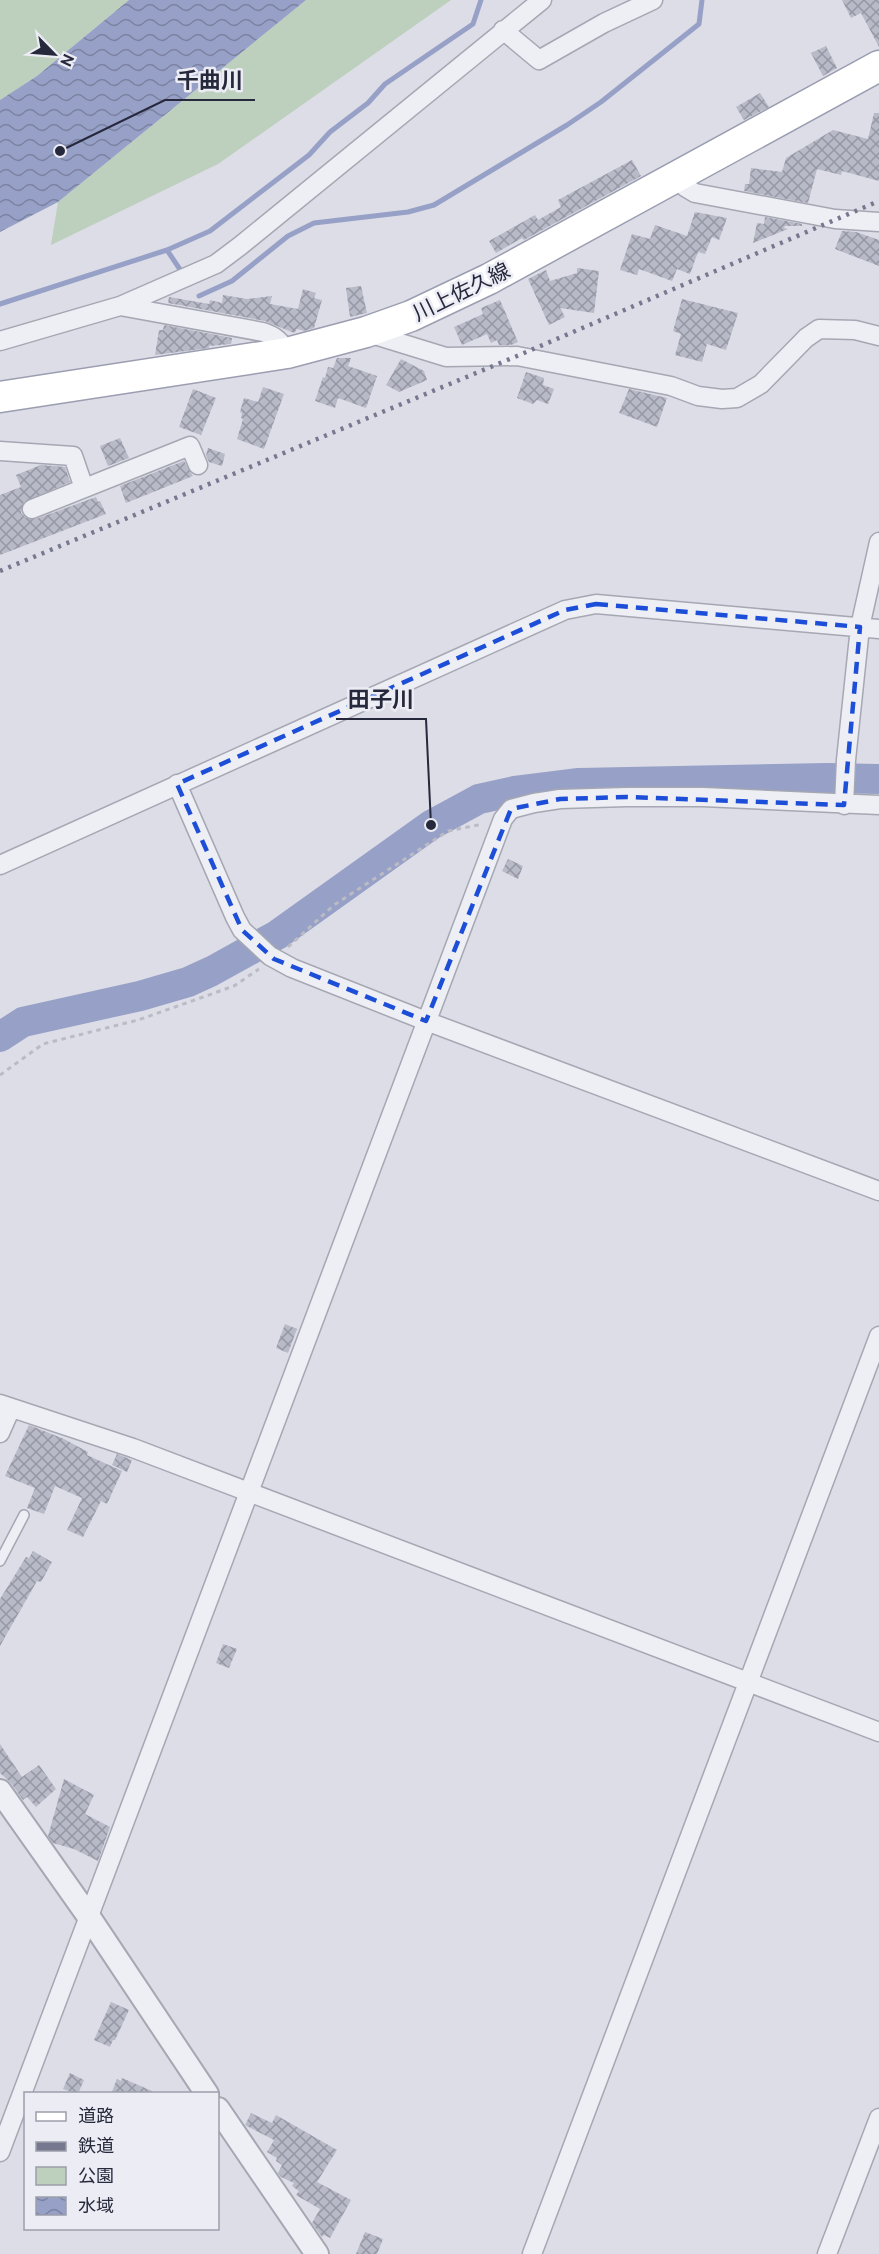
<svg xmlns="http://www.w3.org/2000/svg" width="879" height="2254" font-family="Ubuntu,'Noto Sans JP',sans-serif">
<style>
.green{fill:#bdcfbd}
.water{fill:url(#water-waves)}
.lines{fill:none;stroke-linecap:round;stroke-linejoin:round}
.stream{stroke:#97a0c6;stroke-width:5}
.river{stroke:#97a0c6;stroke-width:30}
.building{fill:url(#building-cross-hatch)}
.service-casing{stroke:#a5a7b3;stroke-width:12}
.minor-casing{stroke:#a5a7b3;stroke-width:21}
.tertiary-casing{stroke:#a5a7b3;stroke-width:26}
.primary-casing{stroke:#9b9eb1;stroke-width:33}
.path{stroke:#babbc4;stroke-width:3;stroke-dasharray:4.5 4.5;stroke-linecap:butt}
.service{stroke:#eeeff4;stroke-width:9}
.minor{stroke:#eeeff4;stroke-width:18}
.tertiary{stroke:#eeeff4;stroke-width:22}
.primary{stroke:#fff;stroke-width:30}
.rail{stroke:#76788f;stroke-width:4.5;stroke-dasharray:3 6;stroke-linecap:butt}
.marked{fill:none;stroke:#1d4ed8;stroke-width:4.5;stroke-dasharray:12 8;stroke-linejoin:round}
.labels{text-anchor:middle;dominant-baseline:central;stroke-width:5;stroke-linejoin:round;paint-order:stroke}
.street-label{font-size:21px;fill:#26283b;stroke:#ebecf4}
.leader{fill:none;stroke:#26283b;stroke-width:2}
.callout-dot{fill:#26283b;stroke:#ebecf4;stroke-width:2}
.callout-label{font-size:22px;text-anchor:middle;font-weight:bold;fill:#26283b;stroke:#ebecf4;stroke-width:5;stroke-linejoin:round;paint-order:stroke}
</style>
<defs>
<pattern id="water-waves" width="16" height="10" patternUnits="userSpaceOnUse" patternTransform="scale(1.5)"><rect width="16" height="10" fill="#97a0c6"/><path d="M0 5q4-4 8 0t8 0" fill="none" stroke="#7b82a2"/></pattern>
<pattern id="building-cross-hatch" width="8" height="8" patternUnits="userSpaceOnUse" patternTransform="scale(1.5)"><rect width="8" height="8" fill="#b9bac8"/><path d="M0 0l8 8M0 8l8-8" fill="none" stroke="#9697a4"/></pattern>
</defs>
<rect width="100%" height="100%" fill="#dcdde6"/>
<path class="green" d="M0,0H129L37,76L0,100Z
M306,0H451L218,164L51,245L58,202Z"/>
<path class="water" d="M129,0H306L58,202L0,232V100L37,76Z"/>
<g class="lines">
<path class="stream" d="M167,250L181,271
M199,296L232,281L288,236L314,223L408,212L434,205L567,125L601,102L699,24L702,0
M0,304L167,250L210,231L309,155L330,132L368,103L385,84L473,24L481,0"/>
<path class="river" d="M0,1037L23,1022L140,996L188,982L212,971L277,935L431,825L479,799L515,791L579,783L827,778L879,779"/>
</g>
<path class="building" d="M842,0H879V47L861,13L851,18Z
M826,46L837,68L823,76L811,53Z
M760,93L769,107L744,120L736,107Z
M874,113H879V181L842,171L841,175L817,169L808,203L744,191L745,184H749L751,168L782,172L786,158L833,130L868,139Z
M632,160L641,176L524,240L522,238L496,253L489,241L535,215L538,220L561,207L558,200Z
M695,212L727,218L719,240L712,237L705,254L698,252L690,274L677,269L672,281L639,269L637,275L620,270L632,234L650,239L655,225L687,236Z
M765,217L802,224V226H785L784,228L788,229L753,243L757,223L764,224Z
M842,231L856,232L879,240V266L835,249Z
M577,268L599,271L594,313L560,308L565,317L549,325L528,279L546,270L550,281L577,273Z
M361,286L367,313L350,317L346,288Z
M303,289L316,293L314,298L322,300L314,328L304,331L297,329L294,333L265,321L168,303L169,297L209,304L210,300L222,303L223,295L247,299L272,296L270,304L298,309Z
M682,299L738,313L726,350L707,344L702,362L675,355L681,334L673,331Z
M500,300L518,342L511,345H499L497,340L491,343L487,334L462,345L454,327L483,314L481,308Z
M164,325L232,338L231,344L209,346V348L155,355L159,330H163Z
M337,358H351L348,366L377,376L366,408L338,398L335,408L315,401L323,377L325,378L328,367L333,368Z
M401,359L424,371L427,380L399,392L386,385Z
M526,372L544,378L543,385L554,389L548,404L537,400L533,404L517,398Z
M263,387L284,394L264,449L237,439L243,419L241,418L242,413L240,412L244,398L258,402Z
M193,389L216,398L201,435L179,427Z
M629,389L667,398L657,427L619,413Z
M120,438L129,458L108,466L100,446Z
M208,448L225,454L222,466L209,462L206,455Z
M184,461L193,476L126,503L120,486Z
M41,465L65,467L70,482L24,502L21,513L26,518L36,519L96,497L98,502L100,501L106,514L0,555V495L21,487L16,475Z
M508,859L523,866L518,879L502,871Z
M285,1324L297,1329L288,1353L276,1348Z
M29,1425L64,1439L88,1452L87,1455L122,1471L107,1504L101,1501L83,1537L67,1530L82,1498L55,1486L44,1514L27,1508L35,1488L5,1476Z
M117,1454L132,1460L127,1472L112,1465Z
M33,1551L52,1562L41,1582L37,1581L0,1646V1599L26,1557L29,1558Z
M223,1644L237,1649L229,1668L216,1663Z
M0,1744L22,1777L39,1765L56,1789L36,1807L27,1797L23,1800L11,1783L0,1773Z
M64,1779L94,1795L85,1814L110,1827L98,1861L74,1849L53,1843L48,1836Z
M111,2002L129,2010L115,2040H113L110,2047L94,2040Z
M70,2073L84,2080L78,2094L63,2089Z
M122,2078L152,2091L151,2094H111L117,2079L121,2081Z
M251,2113L272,2123L276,2115L337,2150L317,2182L351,2200L330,2238L324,2235L322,2237L312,2223L320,2209L296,2195L299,2191L292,2186L294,2183L281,2177L278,2173L282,2165L276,2161L277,2158L267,2152L274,2140L245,2125Z
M365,2232L383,2239L377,2254H356Z"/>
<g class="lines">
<defs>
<path id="service" d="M0,1561L24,1515"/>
<path id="minor" d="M503,30L539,60L604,23L653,0
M677,177L685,187L695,193L835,219L879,222
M120,306L216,264L240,246L542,0
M368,333L446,357L517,356L671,386L698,396L722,399L737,398L761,384L806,338L819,329L855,330L879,336
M0,341L120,306L263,332C275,336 281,341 287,353
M0,451L73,456L84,488
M32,509L190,446L198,465
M177,784L235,917L242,930L270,956L292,968L426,1021L879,1191
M844,805L846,760L860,627L879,542
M0,865L565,610L596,604L879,629
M0,1404L133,1448L879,1732
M0,1433L11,1408
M0,2152L503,819L511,809L534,803L560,799L627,797H703L879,805
M532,2254L879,1336
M827,2254L879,2118"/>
<path id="tertiary" d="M0,1791L89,1917L207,2094
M218,2109L317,2254"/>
<path id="primary" d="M0,397L287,353L366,332L411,316L489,279L879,66"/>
</defs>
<use href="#service" class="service-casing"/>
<use href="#minor" class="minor-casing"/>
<use href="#tertiary" class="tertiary-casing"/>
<use href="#primary" class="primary-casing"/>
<path class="path" d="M288,947L334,905L448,831L483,824
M0,1075L43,1044L138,1020L234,986L259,969"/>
<use href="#service" class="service"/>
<use href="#minor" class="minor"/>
<use href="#tertiary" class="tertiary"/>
<use href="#primary" class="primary"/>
<path class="rail" d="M0,571L517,356L879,201"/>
</g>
<path class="marked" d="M596,604L860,627L844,805L627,797L560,799L511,809L426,1021L274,959L242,930L177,784L565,610Z"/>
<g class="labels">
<g class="street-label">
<text transform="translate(461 291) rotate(-26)">川上佐久線</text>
</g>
</g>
<path class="leader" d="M60 151L165 100H255M431 825L426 719H336"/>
<g class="callout-dot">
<circle cx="60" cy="151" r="6"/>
<circle cx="431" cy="825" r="6"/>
</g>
<g class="callout-label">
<text x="210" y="88">千曲川</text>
<text x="381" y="707">田子川</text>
</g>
<rect x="24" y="2092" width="195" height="138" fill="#ebecf4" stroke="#9c9eaa" stroke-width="1.5"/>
<rect x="36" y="2112" width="30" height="9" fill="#ffffff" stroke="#9c9eaa" stroke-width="1.5"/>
<text x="78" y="2122" font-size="18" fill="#26283b">道路</text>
<rect x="36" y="2142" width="30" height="9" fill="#76788f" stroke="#9c9eaa" stroke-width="1.5"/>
<text x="78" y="2152" font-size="18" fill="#26283b">鉄道</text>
<rect x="36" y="2167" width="30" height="18" fill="#bdcfbd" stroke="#9c9eaa" stroke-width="1.5"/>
<text x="78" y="2182" font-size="18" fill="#26283b">公園</text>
<rect x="36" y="2197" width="30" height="18" fill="url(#water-waves)" stroke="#9c9eaa" stroke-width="1.5"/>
<text x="78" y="2212" font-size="18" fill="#26283b">水域</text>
<g transform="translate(54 54) rotate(115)" stroke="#ebecf4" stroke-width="4.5" paint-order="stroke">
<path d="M0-4.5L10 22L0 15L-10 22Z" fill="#26283b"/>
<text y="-9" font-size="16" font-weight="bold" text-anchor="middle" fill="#26283b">N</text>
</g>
</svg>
